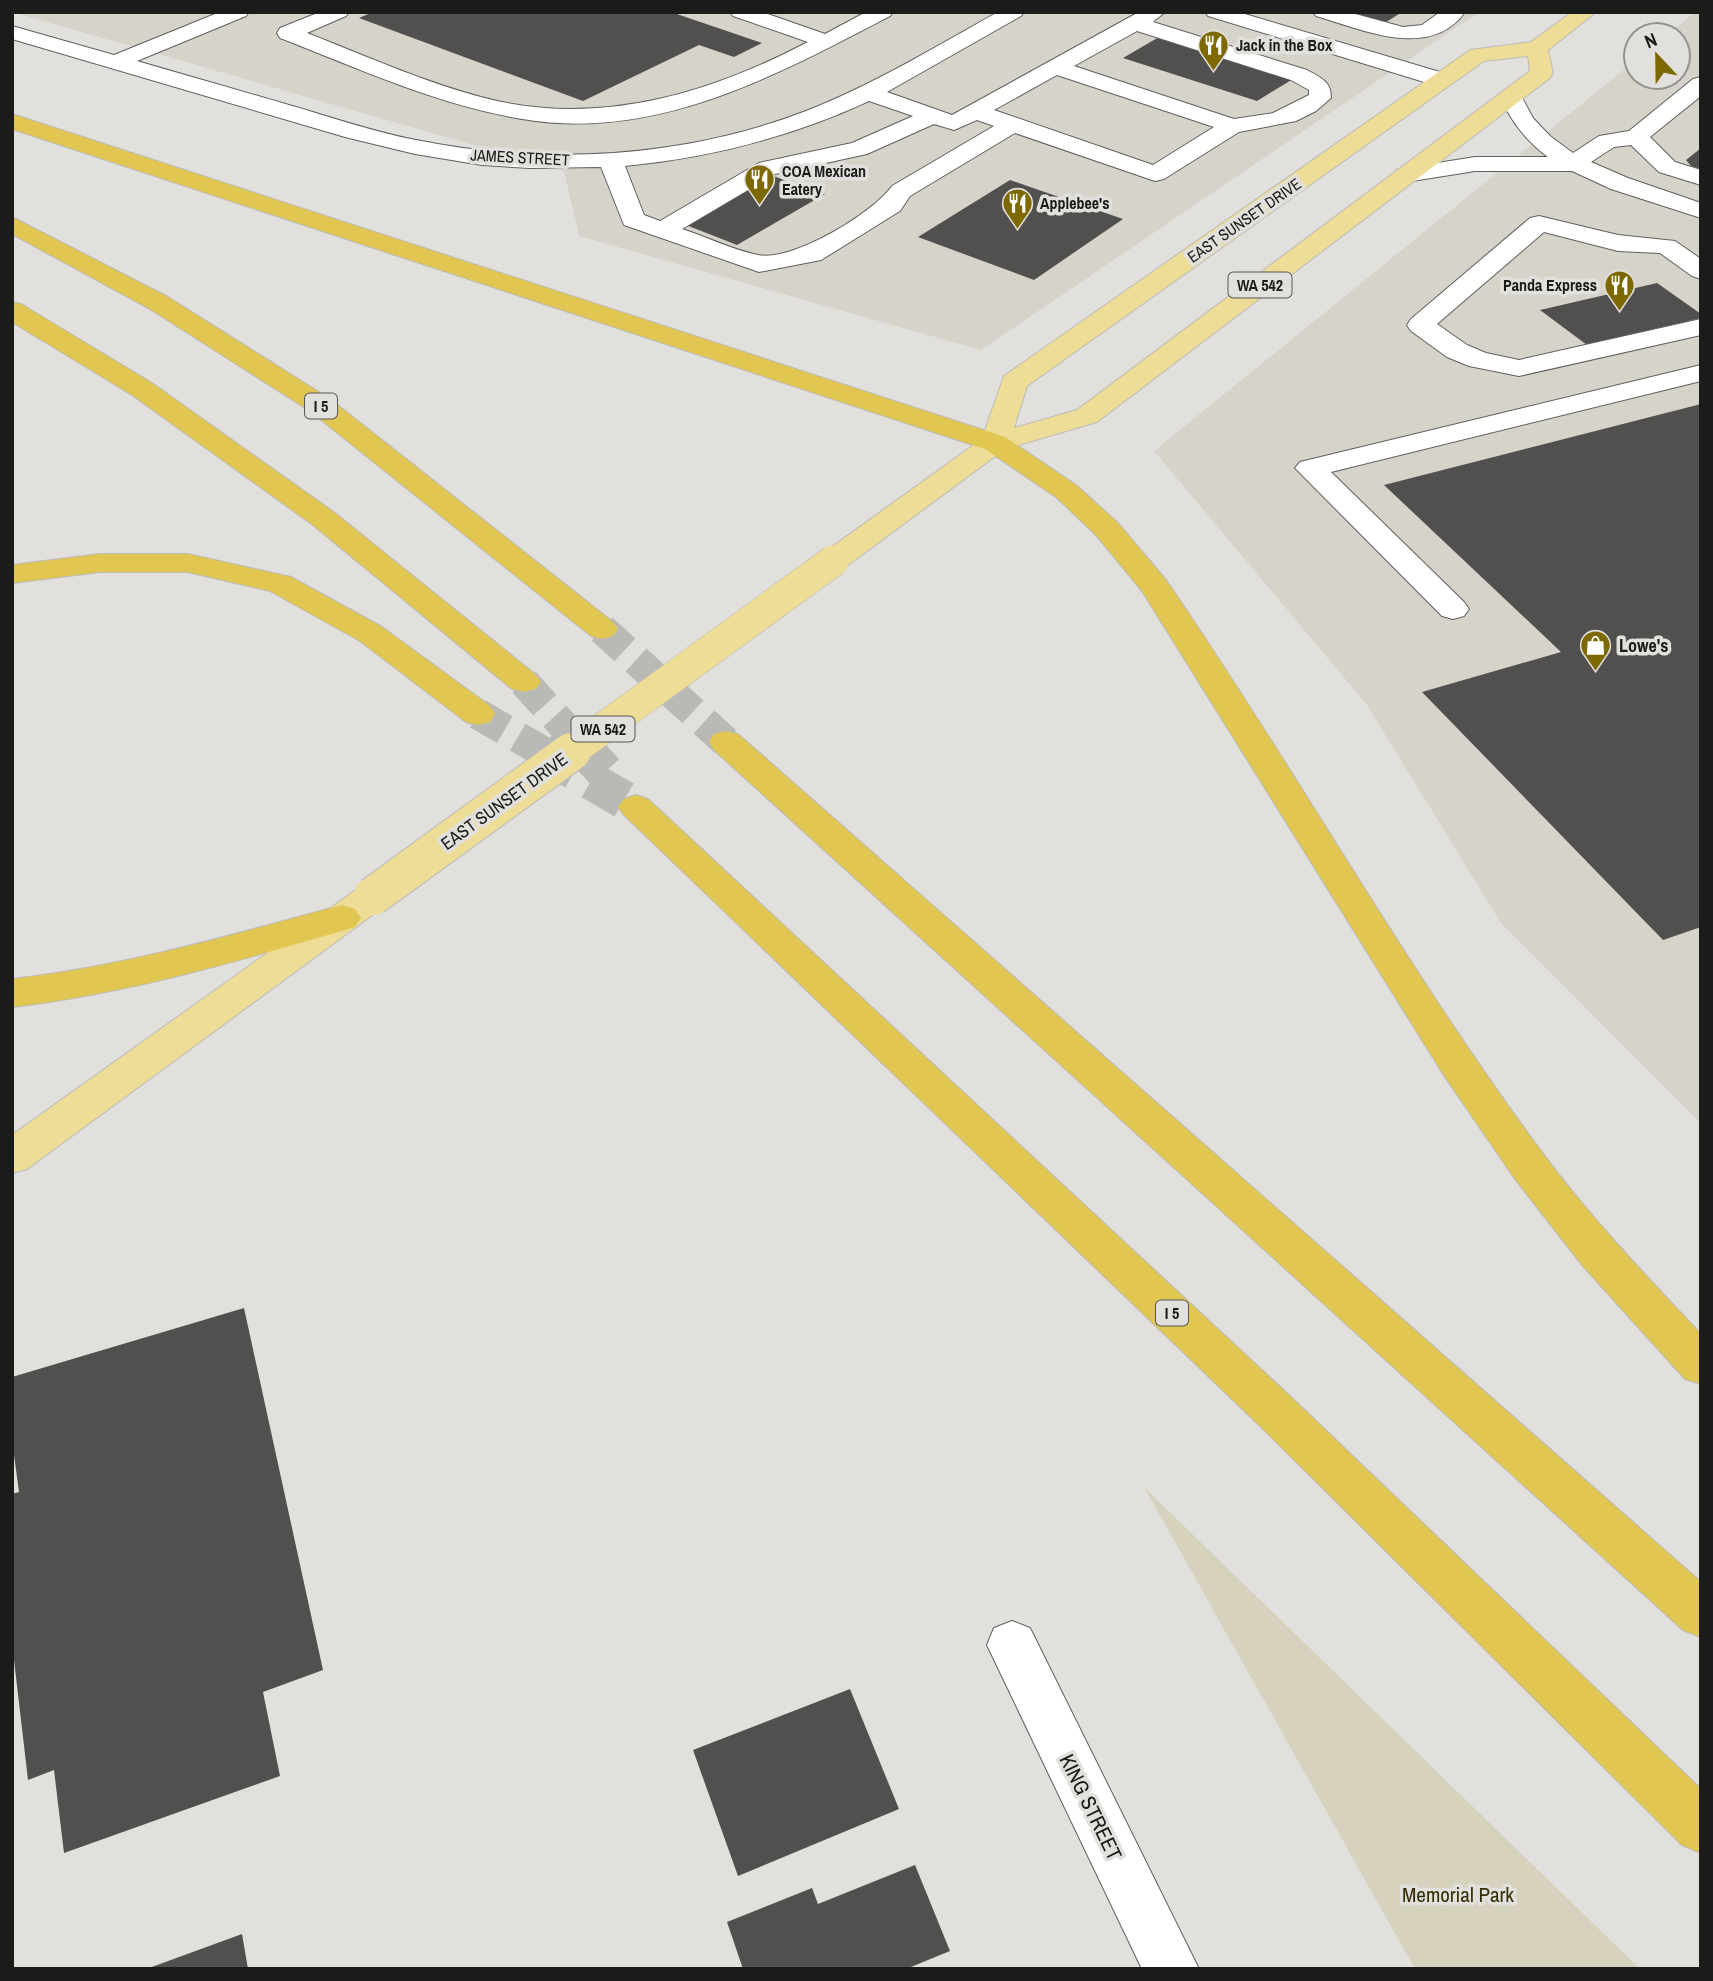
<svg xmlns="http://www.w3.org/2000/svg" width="1713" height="1981" font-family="'Archivo Narrow',sans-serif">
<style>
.built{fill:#d6d4ca}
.green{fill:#d7d2bd}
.building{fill:#51504e}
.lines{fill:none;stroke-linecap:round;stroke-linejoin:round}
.highway-tunnel-far1{stroke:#b9b9b6;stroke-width:31;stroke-dasharray:31 15;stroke-linecap:butt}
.highway-tunnel{stroke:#b9b9b6;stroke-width:38;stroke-dasharray:38 19;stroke-linecap:butt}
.minor-casing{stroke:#605f5d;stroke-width:2}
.major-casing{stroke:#bbbbba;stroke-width:2}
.highway-casing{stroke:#bbbbba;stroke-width:2}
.minor{fill:#fff;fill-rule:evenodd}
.major{fill:#eddd97;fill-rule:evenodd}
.highway{fill:#e1c651;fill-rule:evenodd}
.major-bridge-far1-casing{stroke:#bbbbba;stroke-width:32;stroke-linecap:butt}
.major-bridge-casing{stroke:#bbbbba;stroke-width:40;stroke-linecap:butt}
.major-bridge-far1{stroke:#eddd97;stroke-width:31}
.major-bridge{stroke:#eddd97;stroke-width:38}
.labels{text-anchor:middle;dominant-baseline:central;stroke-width:7;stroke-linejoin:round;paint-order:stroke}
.far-poi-label{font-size:16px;font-weight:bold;fill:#1b1b1a;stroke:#e1e0dd;text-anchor:start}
.far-street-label{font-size:16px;fill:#1b1b1a;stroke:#e1e0dd}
.shield{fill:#e1e0dd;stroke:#565654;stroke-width:2}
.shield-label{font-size:16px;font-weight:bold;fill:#1b1b1a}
.poi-label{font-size:18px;font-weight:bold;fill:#1b1b1a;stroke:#e1e0dd;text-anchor:start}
.street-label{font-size:18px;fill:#1b1b1a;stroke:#e1e0dd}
.near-street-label{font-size:21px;fill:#1b1b1a;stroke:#e1e0dd}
.near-park-label{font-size:21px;fill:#362d04;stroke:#e1e0dd}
</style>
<rect width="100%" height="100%" fill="#e1e0dd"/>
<path class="built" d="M12,12H1479L981,350L579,236L564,171Z
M1695,12H1701V1124L1501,923L1367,705L1154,451L1636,60V77H1678V35H1667Z"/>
<path class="green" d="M1144,1487L1640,1969H1415Z"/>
<path class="building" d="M373,12H671L762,43L734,57L699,45L583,101L359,18Z
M1335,12H1402L1380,26Z
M1159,37L1293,79L1257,101L1123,58Z
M1701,148V169L1691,166L1686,160Z
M773,176L825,194L737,245L686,225Z
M1010,180L1036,189L1123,219L1034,280L918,237Z
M1657,283L1701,314V318L1587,345L1540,310Z
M1701,404V927L1663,940L1422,692L1561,652L1384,485Z
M244,1308L323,1670L263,1692L280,1776L64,1853L54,1770L28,1780L12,1643V1494L19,1492L12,1440V1377Z
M850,1689L899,1809L738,1876L693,1750Z
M915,1865L950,1951L906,1969H743L727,1922L812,1888L818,1904Z
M242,1934L248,1969H149V1968Z"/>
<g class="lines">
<path class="highway-tunnel-far1" d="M602,629L726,742
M524,682L588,753
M478,714L545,753"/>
<path class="highway-tunnel" d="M542,752L636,807
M587,752L605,772"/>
<defs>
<path id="minor" d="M220,12H249L246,16L137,61C188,76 238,90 289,105C331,117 373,132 416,140C544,166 684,158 806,111C873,85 935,47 998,12H1024L1021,16L887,92L952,115L1139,12H1165L1153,22L1307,70C1321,78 1331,81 1331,98L1316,111L1296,121L1239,132L1164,179L1155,181L1015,133L910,196L900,211L821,260L759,272L624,225L601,167L530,168L482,165L415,154L345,137L12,39V26L114,55ZM1137,31L1291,80L1309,90V95L1273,113L1234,119L1074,66ZM1057,75L1214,127L1153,165L994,110ZM869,101L913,116L852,143L759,163L660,221L644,215L625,166C710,158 791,137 869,101ZM977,120L994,126L892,186C873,213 793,262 758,255C733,250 707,237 682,229L775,174L867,154L934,124L954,130Z
M320,12H349L346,16L307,33C369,57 432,86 497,101C606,125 712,92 808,42L733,16L730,12H762L825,34L866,12H893L890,16C777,75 655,142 522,119C438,105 360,69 280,38L277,33L280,28Z
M1205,12H1238L1450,75L1453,80L1450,85H1434L1208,16Z
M1313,12H1348L1403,27L1422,25L1440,12H1465C1430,61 1361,29 1316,16Z
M1701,77V96L1650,137L1675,162L1701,170V185L1659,172L1631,145L1614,147L1591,162L1628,178L1701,203V218L1611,189L1572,171H1475L1406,182L1397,180L1394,175L1397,170L1406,168L1475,157H1548C1525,140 1512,122 1500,97L1503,92H1519L1533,118L1550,136L1573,153L1599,136L1629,131L1693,79Z
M1539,216L1618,235L1675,241L1701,259V279L1692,276L1660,253L1618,251L1544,232L1437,324L1467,345L1486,353L1519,360L1701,319V335L1519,376L1469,366L1447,357L1411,331L1407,325L1411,319L1530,218Z
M1701,365V381L1331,472L1464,602L1469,609L1464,616L1453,619L1442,616L1295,468L1300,462Z
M1012,1621L1030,1628L1199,1969H1142L987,1645L994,1628Z"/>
<path id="major" d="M1572,12H1596L1548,50L1553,73L1550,78L1097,422L1005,449L844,568L833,570L822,568L818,561L822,554L982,439L1004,376L1470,50L1531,42ZM1528,56L1530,71L1077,410L1014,428L1027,386L1484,61Z
M373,883L386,887L391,896L386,905L27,1169L12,1173V1135L360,887Z"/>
<path id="highway" d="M12,114L1005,437L1076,485L1118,523L1166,580C1296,769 1407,971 1544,1155C1592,1219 1646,1276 1701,1334V1384L1685,1379L1582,1265L1515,1179L1445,1077L1142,591L1096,535L1056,497L985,449L12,129Z
M12,217L168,297L330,399L613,622L618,629L613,636L602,639L591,636L310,411L150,309L12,234Z
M12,302L21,304L152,383L335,513L536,675L541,682L536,689L524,692L512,689L313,525L132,395L12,322Z
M100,554H188L291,577L382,627L490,706L495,714L490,722L478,725L466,722L360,641L270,591L188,572H100L12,583V565Z
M726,731L738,734L1701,1582V1637L1683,1630L714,750L709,742L714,734Z
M636,795L648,799L1291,1397L1701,1789V1853L1682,1845L1259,1425L624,815L618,807L624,799Z
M342,905L355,909L361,918L355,927C242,960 130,993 12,1007V979C125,966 232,935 342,905Z"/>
</defs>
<use href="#minor" class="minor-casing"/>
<use href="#major" class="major-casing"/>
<use href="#highway" class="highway-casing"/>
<use href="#minor" class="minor"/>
<use href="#major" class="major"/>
<use href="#highway" class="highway"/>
<defs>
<path id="major-bridge-far1" d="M569,753L833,561"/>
<path id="major-bridge" d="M373,896L571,752"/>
</defs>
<use href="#major-bridge-far1" class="major-bridge-far1-casing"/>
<use href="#major-bridge" class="major-bridge-casing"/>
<use href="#major-bridge-far1" class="major-bridge-far1"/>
<use href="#major-bridge" class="major-bridge"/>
</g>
<defs>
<symbol id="restaurant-pin" viewBox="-11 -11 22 30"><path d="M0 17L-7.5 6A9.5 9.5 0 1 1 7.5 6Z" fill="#7d6900" stroke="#e1e0dd"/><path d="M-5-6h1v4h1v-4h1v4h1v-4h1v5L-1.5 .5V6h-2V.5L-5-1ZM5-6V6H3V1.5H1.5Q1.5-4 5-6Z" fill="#fff"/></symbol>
<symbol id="shop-pin" viewBox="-11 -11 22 30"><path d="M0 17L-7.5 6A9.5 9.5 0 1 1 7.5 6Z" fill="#7d6900" stroke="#e1e0dd"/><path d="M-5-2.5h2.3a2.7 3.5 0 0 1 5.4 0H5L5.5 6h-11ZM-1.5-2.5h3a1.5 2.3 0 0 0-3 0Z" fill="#fff"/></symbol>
</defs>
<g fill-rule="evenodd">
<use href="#restaurant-pin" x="1196" y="28" width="35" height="47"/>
<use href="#restaurant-pin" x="742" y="162" width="35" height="47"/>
<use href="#restaurant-pin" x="1000" y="186" width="35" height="47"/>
<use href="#restaurant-pin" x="1602" y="268" width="35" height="47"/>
<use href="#shop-pin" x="1578" y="628" width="35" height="47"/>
</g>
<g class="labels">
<g class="far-poi-label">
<text x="1236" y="45">Jack in the Box</text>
<text x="782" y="171">COA Mexican<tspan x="782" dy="18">Eatery</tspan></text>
<text x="1040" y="203">Applebee's</text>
<text x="1597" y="285" text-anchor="end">Panda Express</text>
</g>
<g class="far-street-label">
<text transform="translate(520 157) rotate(3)">JAMES STREET</text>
<text transform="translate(1244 220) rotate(-35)">EAST SUNSET DRIVE</text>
</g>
<g class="shield">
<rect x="1228.5" y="272.5" width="63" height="25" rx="5"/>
<rect x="305" y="393.5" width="32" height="25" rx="5"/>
<rect x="571.5" y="716.5" width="63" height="25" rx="5"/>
<rect x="1156" y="1300.5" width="32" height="25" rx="5"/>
</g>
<g class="shield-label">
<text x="1260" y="285">WA 542</text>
<text x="321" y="406">I 5</text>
<text x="603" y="729">WA 542</text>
<text x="1172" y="1313">I 5</text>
</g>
<g class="poi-label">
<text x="1619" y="645">Lowe's</text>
</g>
<g class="street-label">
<text transform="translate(504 801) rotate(-36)">EAST SUNSET DRIVE</text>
</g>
<g class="near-street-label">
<text transform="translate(1091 1807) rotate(64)">KING STREET</text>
</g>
<g class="near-park-label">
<text x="1458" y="1894">Memorial Park</text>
</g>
</g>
<rect width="1713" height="1981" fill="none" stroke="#1b1b1a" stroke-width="28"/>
<g transform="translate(1657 56) rotate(338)"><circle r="33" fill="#e1e0dd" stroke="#92918f" stroke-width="2"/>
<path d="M0-5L12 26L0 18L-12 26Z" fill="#7d6900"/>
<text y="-10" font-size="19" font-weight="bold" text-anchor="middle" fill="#1b1b1a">N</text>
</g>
</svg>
